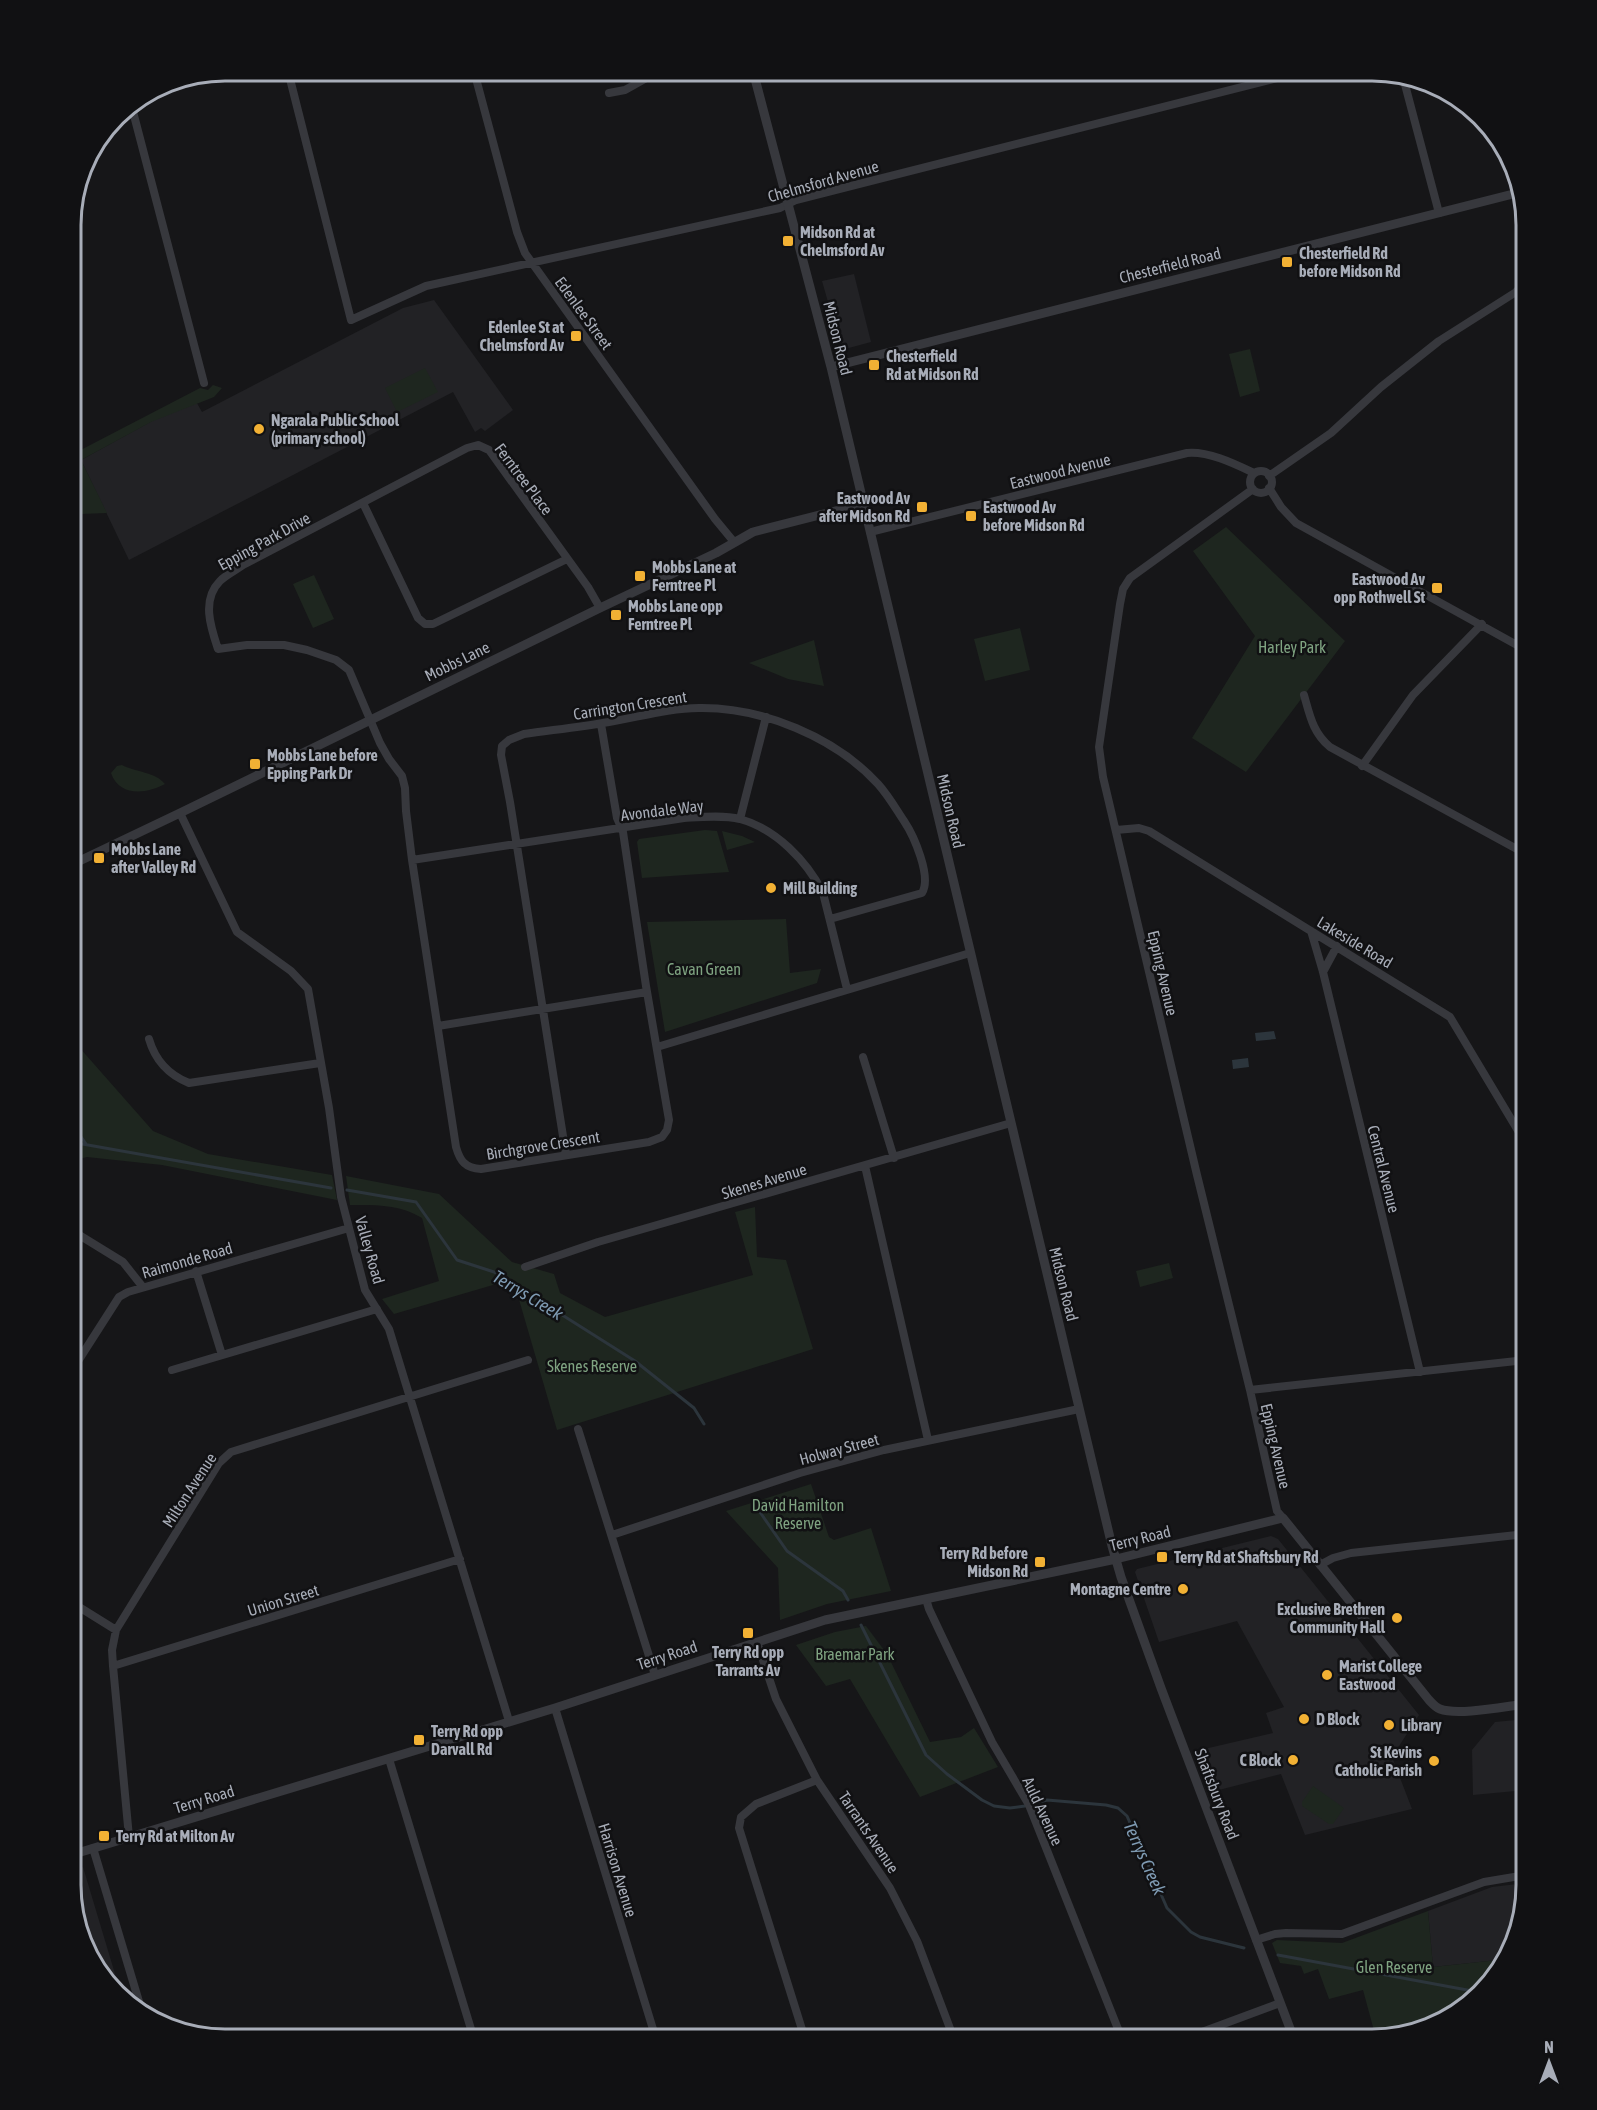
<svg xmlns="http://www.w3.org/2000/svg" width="1597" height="2110" font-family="'Asap Condensed',sans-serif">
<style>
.built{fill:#222225}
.green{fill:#1e261f}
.water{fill:#2c353c}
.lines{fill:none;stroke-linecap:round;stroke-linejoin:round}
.stream{stroke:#2c353c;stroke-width:3}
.minor{stroke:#37383d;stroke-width:8}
.tertiary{stroke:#37383d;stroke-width:9}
.poi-dot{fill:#f2b134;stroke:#111113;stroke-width:2}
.labels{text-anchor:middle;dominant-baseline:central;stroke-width:5;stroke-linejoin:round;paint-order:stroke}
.street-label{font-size:16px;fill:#a8adb8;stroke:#111113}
.poi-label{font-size:16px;font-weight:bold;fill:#a8adb8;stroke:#111113;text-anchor:start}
.park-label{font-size:16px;fill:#7fa381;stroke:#111113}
.water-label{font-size:18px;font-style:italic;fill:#7f9bb3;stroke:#111113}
.rim{fill:none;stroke:#a8adb8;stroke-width:3}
</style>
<rect width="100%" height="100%" fill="#161618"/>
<path class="built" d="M854,274L871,342L845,349L840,344L822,281Z
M434,300L513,410L485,431L481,428L475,432L453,392L129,560L81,460L194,398L202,412L403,308Z
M1271,1536L1278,1539L1419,1715L1392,1757L1412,1809L1305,1835L1281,1774L1215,1791L1200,1750L1273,1733L1266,1713L1284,1707L1237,1621L1159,1642L1135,1572L1137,1569Z
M1526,1719V1790L1473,1795L1472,1750L1495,1722Z
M83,1867L121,1994L96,1971L71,1886V1871Z
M1526,1883L1507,1959L1433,1967L1428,1911L1492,1887Z"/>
<path class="green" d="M1250,349L1260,391L1240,397L1229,354Z
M425,368L438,392L397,412L385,388Z
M213,385L222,388L214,397L151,422L81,460L107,513L81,514C65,500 71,476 71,455L200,388L208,390Z
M1226,527L1345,641L1246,772L1192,738L1255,636L1193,551Z
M314,575L334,619L313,628L293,584Z
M1020,628L1030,670L985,681L974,639Z
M814,640L824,686L788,679L749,663Z
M122,765C137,773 154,771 165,784C147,794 119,797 111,773L117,766Z
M705,830L717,831L729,872L642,878L637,842L639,839Z
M722,831L742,836L755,842L727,850Z
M786,919L790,973L821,969L817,983L665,1032L647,922Z
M71,1038L153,1131L208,1154L332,1175L337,1200L162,1165L87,1157L71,1161Z
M346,1176L439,1194L512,1262L554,1274L560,1293L605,1317L753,1275L735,1212L755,1207L757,1257L786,1260L813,1349L557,1430L513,1279L394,1314L382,1299L439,1281L422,1218C399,1204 376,1205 350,1205Z
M1169,1263L1173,1278L1140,1287L1136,1271Z
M811,1484L829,1537L834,1540L871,1528L891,1591L827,1604L780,1620L778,1568L726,1511Z
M866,1626L887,1654L930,1742L961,1737L974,1728L998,1767L920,1797L850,1679L826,1686L796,1645L835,1632Z
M1313,1786L1344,1808L1333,1824H1329L1302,1806V1802Z
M1428,1911L1433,1967L1507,1959L1506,1962L1458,2014L1376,2038L1363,1990L1329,1999L1318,1969L1304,1974L1301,1966L1280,1963L1272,1943L1277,1940L1342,1943Z"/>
<path class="water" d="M1274,1031L1276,1039L1256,1041L1255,1033Z
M1248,1058L1249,1067L1233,1069L1232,1060Z"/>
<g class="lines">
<path class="stream" d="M71,1122L86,1144
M71,1142L331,1188
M347,1190L416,1202L457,1260L494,1272L635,1361L694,1408L704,1424
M755,1505L787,1551L843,1591L848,1600
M861,1625L926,1755L947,1774L982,1800L994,1806L1010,1808L1025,1806
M1033,1804L1047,1800L1106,1805L1118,1808L1127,1816L1167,1908L1191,1932L1200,1937L1244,1948
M1278,1955L1478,1992"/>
<path class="minor" d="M288,71L351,320L426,286L780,208L796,200L1305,71
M474,71L517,232L525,253L715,519L734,542
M1403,77L1439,213
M609,93L625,90L659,71
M131,104L204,383
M1250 482a11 11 0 1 1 22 0a11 11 0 1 1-22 0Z
M1269,476L1331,433L1381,387L1439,341L1516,292L1526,281
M1269,488L1281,507L1296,523L1526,650
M1253,489L1130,578L1123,589L1120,604L1099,747L1103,777L1197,1175L1250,1390L1269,1476L1277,1511L1283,1518
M363,503L418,618L425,624H433L567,559
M870,532L1187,453C1209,451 1235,464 1254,473
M600,608L588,587L489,450L478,445L467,448L243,565C236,570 226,575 220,581C201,600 211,628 218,649L247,645H284L307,650L336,660L349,670L380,743L389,759L402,776L405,788L406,811L412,860L456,1147C460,1161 465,1168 481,1169L649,1142L662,1137L667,1130L669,1120L646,986L623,832L617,818L601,724
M1304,695C1310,716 1313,733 1330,747L1526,854
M1362,766L1413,695L1482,624
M180,813L237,932L291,971L308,989L329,1108L341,1197L365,1290L389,1329L509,1721
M740,819L766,717
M1116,830L1139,828L1149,831L1450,1017L1526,1144
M412,860L684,818C702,817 723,815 740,819C776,829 807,861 823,893L847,989
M1311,931L1323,972L1420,1372
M1323,972L1337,946
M438,1026L647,992
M149,1039C155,1060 169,1075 189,1083L320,1063
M657,1047L970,953
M863,1057L894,1158
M566,1155L510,802L501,755L502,746L509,740L524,734C552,730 581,727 609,722C639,717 669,708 699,708C762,707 835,737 878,784C888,795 896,809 904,821C914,836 932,877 922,893L830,919
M865,1166L928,1440
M71,1230L123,1262L142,1286
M525,1267L598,1242L1011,1123
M196,1271L222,1355
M172,1370L377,1309
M71,1372L119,1297L128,1292L349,1228
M1250,1390L1526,1360
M578,1429L655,1675
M612,1535L800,1473L884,1450L1079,1409
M1320,1565L1333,1558L1351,1553L1526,1534
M926,1599L929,1609L992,1742L1029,1805L1122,2039
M71,1602L116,1630
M757,1642L776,1699L817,1780L890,1888L917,1941L954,2039
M113,1666L460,1559
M555,1708L656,2039
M389,1759L474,2039
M129,1837L113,1666L112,1650L116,1630L219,1463L231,1452L528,1360
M93,1848L143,2015
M1256,1940L1275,1934L1286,1933L1342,1934L1484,1882L1526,1875
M805,2039L739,1828L741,1817L756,1804L817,1780
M1183,2039L1280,2003"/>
<path class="tertiary" d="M753,71L831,367L1112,1546L1121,1577L1161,1688L1294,2039
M831,367L1517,193
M71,865L180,813L600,608L716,553L753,532L863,504
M71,1855L555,1708L825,1620L1116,1559L1283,1518L1429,1700C1432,1703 1435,1707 1440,1709C1458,1716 1507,1706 1526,1704"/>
</g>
<g class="poi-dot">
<rect x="782" y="235" width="12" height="12" rx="3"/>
<rect x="1281" y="256" width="12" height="12" rx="3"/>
<rect x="570" y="330" width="12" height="12" rx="3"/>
<rect x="868" y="359" width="12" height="12" rx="3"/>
<circle cx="259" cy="429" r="6"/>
<rect x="916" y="501" width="12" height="12" rx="3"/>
<rect x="965" y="510" width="12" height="12" rx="3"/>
<rect x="634" y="570" width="12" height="12" rx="3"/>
<rect x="1431" y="582" width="12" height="12" rx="3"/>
<rect x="610" y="609" width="12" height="12" rx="3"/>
<rect x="249" y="758" width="12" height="12" rx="3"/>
<rect x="93" y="852" width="12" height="12" rx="3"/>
<circle cx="771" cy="888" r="6"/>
<rect x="1156" y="1551" width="12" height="12" rx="3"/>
<rect x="1034" y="1556" width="12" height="12" rx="3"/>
<circle cx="1183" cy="1589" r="6"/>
<circle cx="1397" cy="1618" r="6"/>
<rect x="742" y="1627" width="12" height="12" rx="3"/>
<circle cx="1327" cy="1675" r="6"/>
<circle cx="1304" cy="1719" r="6"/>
<circle cx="1389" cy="1725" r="6"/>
<rect x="413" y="1734" width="12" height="12" rx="3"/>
<circle cx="1293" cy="1760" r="6"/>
<circle cx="1434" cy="1761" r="6"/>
<rect x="98" y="1830" width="12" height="12" rx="3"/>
</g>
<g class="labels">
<g class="street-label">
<text transform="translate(823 181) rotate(-16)">Chelmsford Avenue</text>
<text transform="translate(1170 265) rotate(-14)">Chesterfield Road</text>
<text transform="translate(584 313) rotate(54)">Edenlee Street</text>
<text transform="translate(838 338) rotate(76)">Midson Road</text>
<text transform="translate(1060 471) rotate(-14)">Eastwood Avenue</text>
<text transform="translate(524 479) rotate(53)">Ferntree Place</text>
<text transform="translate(264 541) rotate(-29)">Epping Park Drive</text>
<text transform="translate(457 661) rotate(-26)">Mobbs Lane</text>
<text transform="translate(630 705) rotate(-9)">Carrington Crescent</text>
<text transform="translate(662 810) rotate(-7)">Avondale Way</text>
<text transform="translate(951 811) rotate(77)">Midson Road</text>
<text transform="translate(1355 942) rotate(31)">Lakeside Road</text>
<text transform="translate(1163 973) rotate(77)">Epping Avenue</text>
<text transform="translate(543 1145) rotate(-9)">Birchgrove Crescent</text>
<text transform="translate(1384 1169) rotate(76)">Central Avenue</text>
<text transform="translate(764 1181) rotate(-17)">Skenes Avenue</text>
<text transform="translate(370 1250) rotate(74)">Valley Road</text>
<text transform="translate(187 1260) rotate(-16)">Raimonde Road</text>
<text transform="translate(1064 1284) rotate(76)">Midson Road</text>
<text transform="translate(1276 1446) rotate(77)">Epping Avenue</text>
<text transform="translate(839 1449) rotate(-15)">Holway Street</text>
<text transform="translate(189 1490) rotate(-57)">Milton Avenue</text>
<text transform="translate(1140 1538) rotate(-14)">Terry Road</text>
<text transform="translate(283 1600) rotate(-17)">Union Street</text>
<text transform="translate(667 1655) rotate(-18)">Terry Road</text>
<text transform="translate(1217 1794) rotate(69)">Shaftsbury Road</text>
<text transform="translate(204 1799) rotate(-17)">Terry Road</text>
<text transform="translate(1043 1811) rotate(65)">Auld Avenue</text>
<text transform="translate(869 1832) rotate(56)">Tarrants Avenue</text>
<text transform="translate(618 1870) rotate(73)">Harrison Avenue</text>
</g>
<g class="poi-label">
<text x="800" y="232">Midson Rd at<tspan x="800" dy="18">Chelmsford Av</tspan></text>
<text x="1299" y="253">Chesterfield Rd<tspan x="1299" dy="18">before Midson Rd</tspan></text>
<text x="564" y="327" text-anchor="end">Edenlee St at<tspan x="564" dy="18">Chelmsford Av</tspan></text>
<text x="886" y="356">Chesterfield<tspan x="886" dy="18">Rd at Midson Rd</tspan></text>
<text x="271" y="420">Ngarala Public School<tspan x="271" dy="18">(primary school)</tspan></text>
<text x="910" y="498" text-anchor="end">Eastwood Av<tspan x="910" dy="18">after Midson Rd</tspan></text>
<text x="983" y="507">Eastwood Av<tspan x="983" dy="18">before Midson Rd</tspan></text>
<text x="652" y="567">Mobbs Lane at<tspan x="652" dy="18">Ferntree Pl</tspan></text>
<text x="1425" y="579" text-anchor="end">Eastwood Av<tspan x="1425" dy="18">opp Rothwell St</tspan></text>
<text x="628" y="606">Mobbs Lane opp<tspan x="628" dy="18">Ferntree Pl</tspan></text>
<text x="267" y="755">Mobbs Lane before<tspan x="267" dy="18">Epping Park Dr</tspan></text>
<text x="111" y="849">Mobbs Lane<tspan x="111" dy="18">after Valley Rd</tspan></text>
<text x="783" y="888">Mill Building</text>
<text x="1028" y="1553" text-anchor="end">Terry Rd before<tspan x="1028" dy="18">Midson Rd</tspan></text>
<text x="1174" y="1557">Terry Rd at Shaftsbury Rd</text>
<text x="1171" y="1589" text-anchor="end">Montagne Centre</text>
<text x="1385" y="1609" text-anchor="end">Exclusive Brethren<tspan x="1385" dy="18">Community Hall</tspan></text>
<text x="748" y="1652" text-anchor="middle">Terry Rd opp<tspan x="748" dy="18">Tarrants Av</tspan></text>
<text x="1339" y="1666">Marist College<tspan x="1339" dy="18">Eastwood</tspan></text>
<text x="1316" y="1719">D Block</text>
<text x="1401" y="1725">Library</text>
<text x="431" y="1731">Terry Rd opp<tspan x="431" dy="18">Darvall Rd</tspan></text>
<text x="1422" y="1752" text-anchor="end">St Kevins<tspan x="1422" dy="18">Catholic Parish</tspan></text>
<text x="1281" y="1760" text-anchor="end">C Block</text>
<text x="116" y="1836">Terry Rd at Milton Av</text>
</g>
<g class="park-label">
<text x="1292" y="647">Harley Park</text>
<text x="704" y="969">Cavan Green</text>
<text x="592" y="1366">Skenes Reserve</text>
<text x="798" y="1505">David Hamilton<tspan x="798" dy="18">Reserve</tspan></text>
<text x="855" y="1654">Braemar Park</text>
<text x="1394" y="1967">Glen Reserve</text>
</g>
<g class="water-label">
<text transform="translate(528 1295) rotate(31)">Terrys Creek</text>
<text transform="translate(1145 1858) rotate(66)">Terrys Creek</text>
</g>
</g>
<path d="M0 0H1597V2110H0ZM225 81H1372A144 144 0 0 1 1516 225V1885A144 144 0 0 1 1372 2029H225A144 144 0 0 1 81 1885V225A144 144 0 0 1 225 81Z" fill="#111113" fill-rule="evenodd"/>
<path class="rim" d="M225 81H1372A144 144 0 0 1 1516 225V1885A144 144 0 0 1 1372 2029H225A144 144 0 0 1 81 1885V225A144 144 0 0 1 225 81Z"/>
<g transform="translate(1549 2062)" stroke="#111113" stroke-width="4.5" paint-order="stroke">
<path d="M0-4.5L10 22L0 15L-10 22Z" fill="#a8adb8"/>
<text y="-9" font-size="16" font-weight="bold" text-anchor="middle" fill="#a8adb8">N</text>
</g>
</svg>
